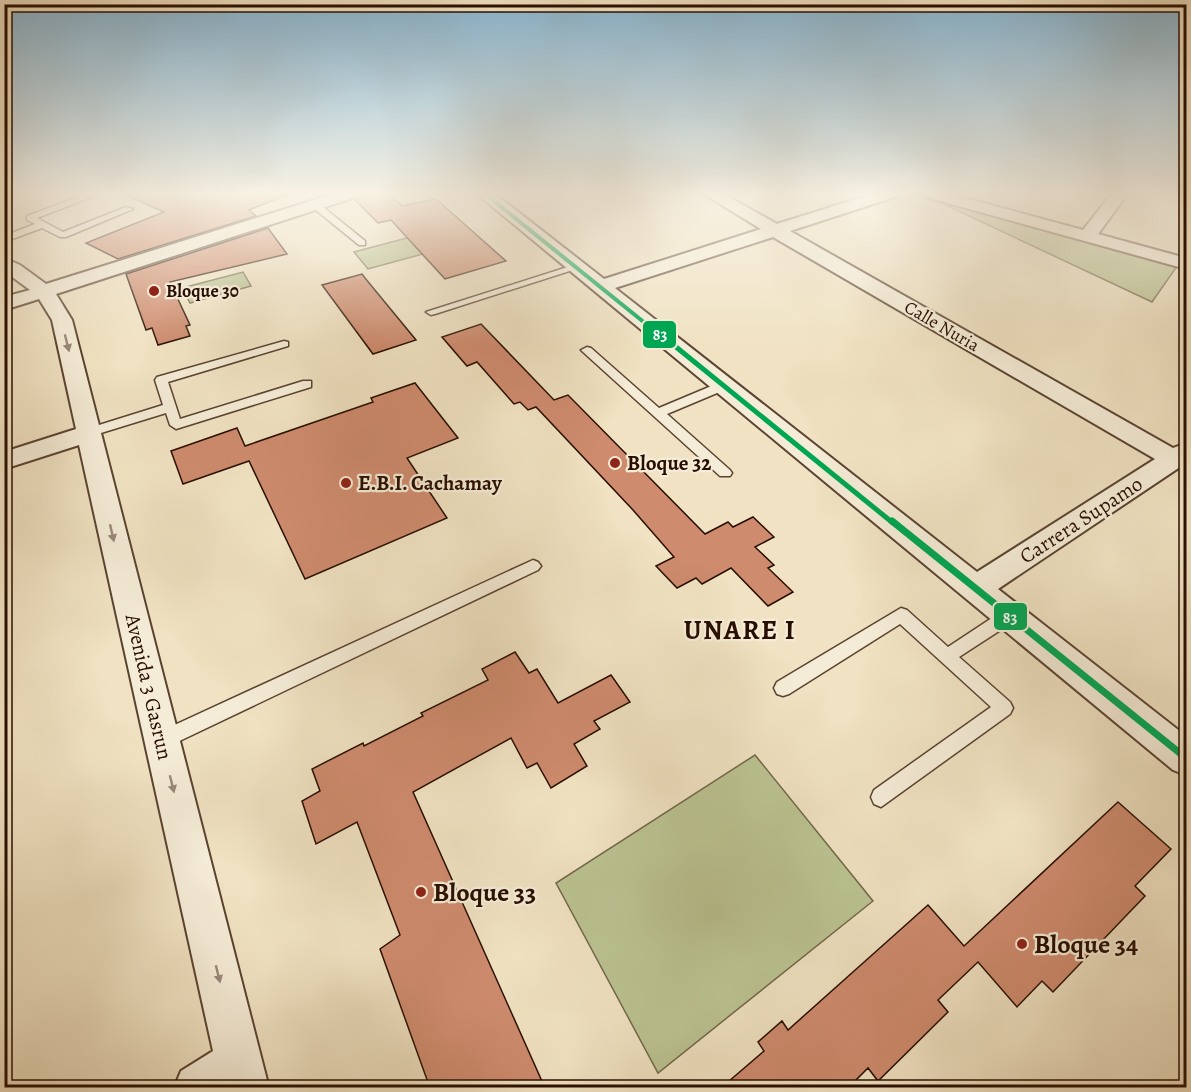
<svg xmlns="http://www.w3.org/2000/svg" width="1191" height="1092" font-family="Alegreya,serif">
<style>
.green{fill:#bbc392;stroke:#72684a;stroke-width:1.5}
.building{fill:#ce8b6e;stroke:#280e01;stroke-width:1.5}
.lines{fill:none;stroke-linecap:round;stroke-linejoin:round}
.lane-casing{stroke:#5a4331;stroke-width:3}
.street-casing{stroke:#5a4331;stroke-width:4}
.lane{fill:#f5ecd7;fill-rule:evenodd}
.street{fill:#f5ecd7;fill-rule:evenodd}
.bus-1-far2-casing{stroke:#f5ecd7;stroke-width:7}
.bus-1-far1-casing{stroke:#f5ecd7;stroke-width:9}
.bus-1-casing{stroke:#f5ecd7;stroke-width:11}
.bus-1-far2{stroke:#00a651;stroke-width:4}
.bus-1-far1{stroke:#00a651;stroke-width:5}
.bus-1{stroke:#00a651;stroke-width:7}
.oneway{fill:#987}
.poi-dot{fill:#8f2418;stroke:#f5ecd7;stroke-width:2}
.labels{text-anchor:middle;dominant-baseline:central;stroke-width:4.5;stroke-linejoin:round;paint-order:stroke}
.far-poi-label{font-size:18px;font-weight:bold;fill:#280e01;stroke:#f5ecd7;text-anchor:start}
.far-street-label{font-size:18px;fill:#280e01;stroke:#f5ecd7}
.poi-label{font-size:21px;font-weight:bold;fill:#280e01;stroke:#f5ecd7;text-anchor:start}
.street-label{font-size:21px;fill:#280e01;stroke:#f5ecd7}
.near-poi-label{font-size:26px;font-weight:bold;fill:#280e01;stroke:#f5ecd7;text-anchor:start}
.district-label{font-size:27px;font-weight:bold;letter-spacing:1.5px;fill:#280e01;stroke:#f5ecd7}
.line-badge{stroke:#f5ecd7;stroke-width:2}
.badge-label{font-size:16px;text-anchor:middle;font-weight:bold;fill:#fff}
</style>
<rect width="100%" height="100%" fill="#f0e2c2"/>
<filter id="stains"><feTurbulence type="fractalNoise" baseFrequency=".00333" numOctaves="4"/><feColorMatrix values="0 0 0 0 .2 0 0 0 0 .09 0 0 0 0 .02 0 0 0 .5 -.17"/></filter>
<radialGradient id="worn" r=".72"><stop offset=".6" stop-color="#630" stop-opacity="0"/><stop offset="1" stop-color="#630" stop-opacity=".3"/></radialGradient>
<path class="green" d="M920,193H928L1180,262L1152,302Z
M414,236L430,252L368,269L354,252Z
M243,272L251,286L190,303L182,288Z
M755,755L873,901L658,1073L556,883Z"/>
<path class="building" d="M121,193H288L289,194L249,210L256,216L118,259L86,243L164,212Z
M363,193H389L402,206L436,199L506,261L445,279L391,220L378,223L355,200Z
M268,228L287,254L170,282L190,325L186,326L190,336L158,345L152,328L146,330L126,274Z
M362,274L365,278L416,340L373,354L322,285Z
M481,324L554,400L568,395L705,534L728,522L733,527L753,517L774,537L755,547L774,565L768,568L793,592L768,606L731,568L702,584L696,578L677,588L656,566L674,557L633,510L536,407L528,410L520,402L514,404L477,362L467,366L442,337Z
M415,383L458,438L407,458L447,518L305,579L249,461L183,484L171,451L237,428L245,446L373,402L371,398Z
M515,652L529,673L537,669L558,703L611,675L630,702L594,721L600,729L574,744L587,766L551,788L537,763L527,768L511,738L413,792L545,1088H430L380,949L400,935L357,822L316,844L302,801L320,791L312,769L363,743L364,746L423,716L421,713L488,680L482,669Z
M1118,802L1171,849L1135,886L1145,896L1053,992L1042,981L1017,1007L978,962L938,1000L948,1012L878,1081L868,1068L848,1088H721L764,1051L758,1042L782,1021L788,1030L928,905L964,946Z"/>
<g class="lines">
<defs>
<path id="lane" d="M89,193L99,194L37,218L63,232L126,207L133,209L66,237H60L42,228L4,242V236L35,224L27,220V216Z
M312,203H318L365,241V245H359L312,207Z
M574,265L582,267L435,314L431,315L426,312Z
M284,341L288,342V346L168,382L180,419L303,381H311V387L176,429L170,425L166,413L88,437L82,433L83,430L163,405L155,380L157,377Z
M587,347L591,348L659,408L721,382H729V388L667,414L730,470L732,473L730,476H720L583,352L581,350Z
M533,560L538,562L541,566L538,570L169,746L162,749L155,746L153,740L155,734Z
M901,608L907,610L948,647L1004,610L1010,608L1016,610L1018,615L1016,620L959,657L1010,702L1013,708L1010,714L881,807L874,804L871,797L874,790L991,707L900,624L789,694L783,696L777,694L774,688L777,682Z"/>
<path id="street" d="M336,193H361L359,196L56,294L72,320L269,1088H174L181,1071L213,1051L79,445L4,469V452L76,429L52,320L39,299L4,310V297L30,290L4,271V258L20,265L46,284Z
M476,193H494L604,279L761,229L702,193H722L777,224L875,193H900L898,196L790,231L1173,448L1186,443V463L998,589L1186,736V775L1173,770ZM773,237L1155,459L977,572L615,288Z
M920,193H947L1083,230L1112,193H1128L1098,234L1186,258V269L922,196Z"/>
</defs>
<use href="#lane" class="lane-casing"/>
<use href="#street" class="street-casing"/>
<use href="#lane" class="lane"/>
<use href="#street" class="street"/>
<defs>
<path id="bus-1-far2" d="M484,193L661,336"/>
<path id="bus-1-far1" d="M660,334L893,523"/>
<path id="bus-1" d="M892,521L1186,758"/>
</defs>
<use href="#bus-1-far2" class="bus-1-far2-casing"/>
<use href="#bus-1-far1" class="bus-1-far1-casing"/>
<use href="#bus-1" class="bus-1-casing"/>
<use href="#bus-1-far2" class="bus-1-far2"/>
<use href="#bus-1-far1" class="bus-1-far1"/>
<use href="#bus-1" class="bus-1"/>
</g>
<defs><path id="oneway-solid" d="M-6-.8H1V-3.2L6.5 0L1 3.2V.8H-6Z" transform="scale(1.5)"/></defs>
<g class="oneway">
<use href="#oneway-solid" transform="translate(67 343) rotate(76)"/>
<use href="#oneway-solid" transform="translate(112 533) rotate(77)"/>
<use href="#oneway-solid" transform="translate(172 784) rotate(76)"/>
<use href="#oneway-solid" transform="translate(218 974) rotate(76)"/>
</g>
<linearGradient id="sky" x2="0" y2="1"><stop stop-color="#89b8d5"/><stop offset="0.56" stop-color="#f8f2e4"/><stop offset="1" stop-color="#f8f2e4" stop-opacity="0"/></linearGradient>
<rect width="1191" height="346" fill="url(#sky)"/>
<g class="poi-dot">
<circle cx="154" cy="291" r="6"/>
<circle cx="615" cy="463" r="6"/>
<circle cx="346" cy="483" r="6"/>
<circle cx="421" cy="892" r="6"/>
<circle cx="1022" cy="944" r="6"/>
</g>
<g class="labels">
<g class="far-poi-label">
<text x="166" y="291">Bloque 30</text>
</g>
<g class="far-street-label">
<text transform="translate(942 326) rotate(30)">Calle Nuria</text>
</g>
<g class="poi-label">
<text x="627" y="463">Bloque 32</text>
<text x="358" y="483">E.B.I. Cachamay</text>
</g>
<g class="street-label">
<text transform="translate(1081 520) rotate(-33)">Carrera Supamo</text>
<text transform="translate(149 687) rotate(77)">Avenida 3 Gasrun</text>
</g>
<g class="near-poi-label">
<text x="433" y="892">Bloque 33</text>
<text x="1034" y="944">Bloque 34</text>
</g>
<g class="district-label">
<text x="740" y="630">UNARE I</text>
</g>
</g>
<g class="line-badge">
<rect x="642" y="320" width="35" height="29" rx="6" fill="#00a651"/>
<rect x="993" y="602" width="35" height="29" rx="6" fill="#00a651"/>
</g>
<g class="badge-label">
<text x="660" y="340">83</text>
<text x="1010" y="623">83</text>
</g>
<rect width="1191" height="1092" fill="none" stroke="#f0e2c2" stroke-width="24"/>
<rect x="6" y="6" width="1179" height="1080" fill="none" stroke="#280e01" stroke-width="3"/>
<rect x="12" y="12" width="1167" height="1068" fill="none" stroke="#280e01" stroke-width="1.5"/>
<rect width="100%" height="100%" filter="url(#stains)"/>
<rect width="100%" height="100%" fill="url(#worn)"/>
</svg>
